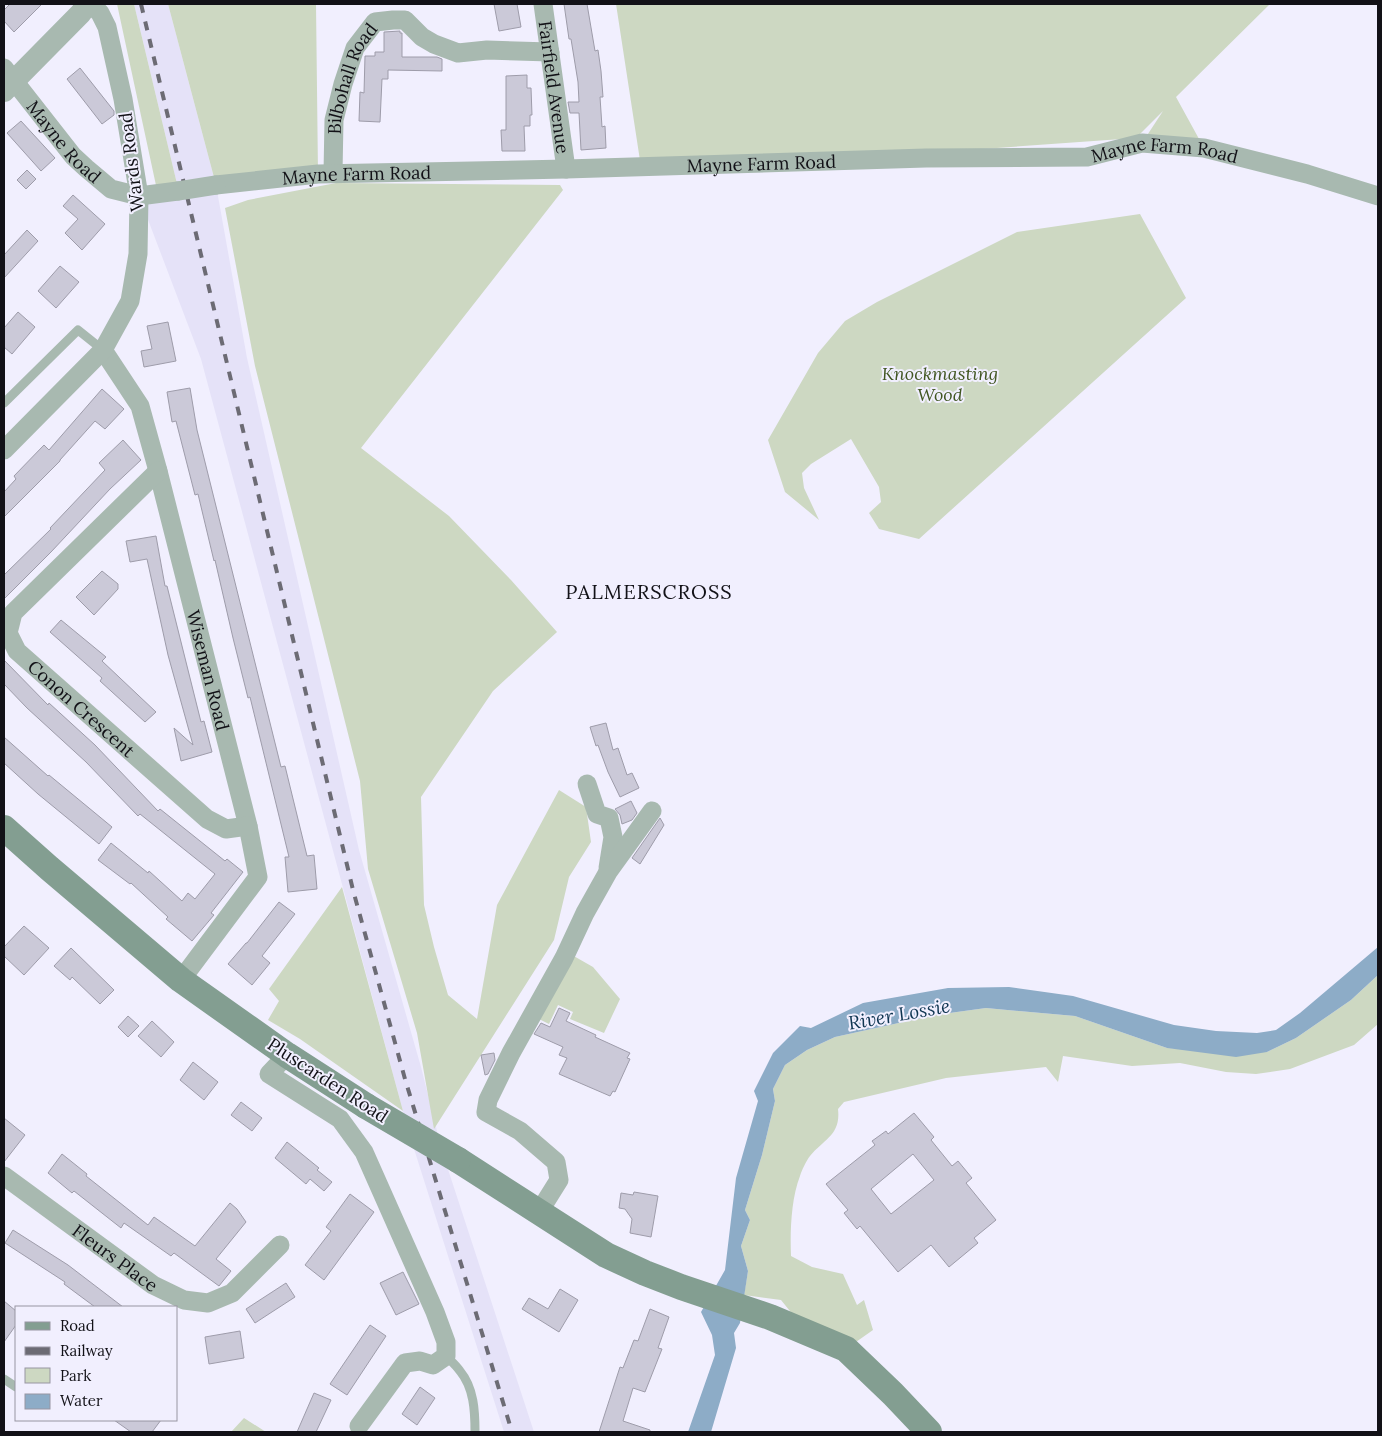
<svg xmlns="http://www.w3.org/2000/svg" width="1382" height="1436" font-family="Lora,serif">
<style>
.built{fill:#e5e2f8}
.green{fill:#cdd8c2}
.water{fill:#8dacc7}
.building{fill:#cbc9d8;stroke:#9e9caa;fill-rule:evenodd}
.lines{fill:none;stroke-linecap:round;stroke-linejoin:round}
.service{stroke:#a8b9b0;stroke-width:9}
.minor{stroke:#a8b9b0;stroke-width:19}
.tertiary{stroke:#a8b9b0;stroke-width:22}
.secondary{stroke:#839e91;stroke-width:26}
.rail{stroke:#6c6b74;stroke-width:4;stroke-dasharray:9 9;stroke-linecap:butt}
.minor-bridge{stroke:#a8b9b0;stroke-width:19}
.secondary-bridge{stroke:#839e91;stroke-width:26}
.labels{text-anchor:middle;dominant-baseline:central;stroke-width:4;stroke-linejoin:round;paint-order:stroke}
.street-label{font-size:18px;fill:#121117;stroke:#f1effe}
.park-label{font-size:18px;font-style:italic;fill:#415622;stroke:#f1effe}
.water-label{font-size:19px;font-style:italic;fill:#0f3551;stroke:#f1effe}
.quarter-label{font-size:20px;letter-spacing:1px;fill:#121117;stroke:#f1effe}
</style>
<rect width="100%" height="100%" fill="#f1effe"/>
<path class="built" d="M134,4H168L216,185L247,358L359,850L421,1067L442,1151L534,1432H504L408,1130L201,359L139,196L178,188Z"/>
<path class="green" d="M117,4H134L178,188L157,190Z
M168,4H316L318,174L216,185Z
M616,4H1270L1176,97L1204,148L1142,143L1163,111L1136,138L799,162L641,167Z
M336,183L560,185L563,190L361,448L449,516L511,580L557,632L493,691L421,797L424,905L434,947L448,995L477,1019L497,905L559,790L586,807L591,842L569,877L554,940L434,1129L417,1033L368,869L360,781L255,366L225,208L248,200Z
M1140,214L1186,298L919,539L879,529L869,513L881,502L879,487L851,439L811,464L802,473L804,488L819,520L785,492L768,440L818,353L845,321L877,302L1017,232Z
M342,887L403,1111L300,1039L268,1020L279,1001L269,989Z
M572,955L593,967L620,999L604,1033L570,1019L573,1012L558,1005L549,1024L537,1018Z
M1378,975V1024L1354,1045L1290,1069L1256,1074L1226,1072L1180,1063L1132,1066L1063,1056L1058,1082L1046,1067L946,1078L844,1102L838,1109C841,1135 824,1139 810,1156C806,1161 802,1170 800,1176C791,1199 790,1232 791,1256L812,1267L843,1274L857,1305L864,1300L873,1330L846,1349L806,1331L781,1300L744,1295L748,1271L741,1246L750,1220L745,1210L762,1155L775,1101L773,1089L785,1065L807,1050L835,1037L935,1015L986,1008L1075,1016L1167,1048L1267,1052L1296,1038L1351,1000Z
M244,1418L266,1432H231Z"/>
<path class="water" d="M1378,947V975L1351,1000L1296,1038L1267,1052L1236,1057L1167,1048L1075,1016L986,1008L935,1015L835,1037L807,1050L785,1065L773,1089L775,1101L762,1155L745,1210L750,1220L741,1246L748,1271L740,1323L734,1333L736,1348L711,1432H688L715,1355L712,1335L701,1312L725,1270L736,1178L758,1101L754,1091L773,1053L800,1026L811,1028L863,1003L948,988L1009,987L1073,996L1174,1025L1216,1031L1257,1033L1276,1030L1300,1013Z"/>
<path class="building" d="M10,4H42L14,32L4,21V10Z
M494,4H517L521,27L499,31Z
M564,4H587L595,51L598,50L601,71L603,97H600L602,127L605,126L606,148L581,150L579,113H570L568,102H579L578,82L571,39H569Z
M400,31V33H402V57H437L442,59V71L388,70V79H382L380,122L359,121L360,92L364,93L365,56H375V52H384V32Z
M80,68L114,111V115L102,124L67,79Z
M527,75V88H531L532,115H530V126H524L525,151H502L501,130H506V76Z
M21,121L55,158L41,171L7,133Z
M27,170L36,179L26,189L17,180Z
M73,195L105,224L82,250L65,233L78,219L63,206Z
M27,230L38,241L4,278V255Z
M60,266L79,282L56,308L38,291Z
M18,312L35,327L12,354L4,347V328Z
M168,322L176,361L144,367L141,351L152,349L147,326Z
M190,388L197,430L281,767L285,766L307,856L314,855L317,889L288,892L285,857H289L250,697L248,698L233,638L215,560L214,561L198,494L195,495L176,421L172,422L167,392Z
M102,389L124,409L105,429L95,421L60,460V461L4,517V492L16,479L14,476L44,445L49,450Z
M123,440L141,460L110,489L51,552L4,599V575L51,529L50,528L105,470L99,463Z
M156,536L165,586H167L201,722L204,721L212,752L181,761L174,728L193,745L168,655L147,559L130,562L126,541Z
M102,571L118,584V589L94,615L76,597Z
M61,620L106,657L102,661L156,712L145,722L100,681L102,678L50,632Z
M4,660L48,705L49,703L95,745L158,811L160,809L225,861L227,859L243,872L211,913L214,915L192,941L166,919L168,917L131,883L130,884L98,860L111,843L148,873L149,871L182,901L188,893L195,899L215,874L140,814L138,816L86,762L27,708L4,684Z
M606,723L613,750L618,748L627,775L632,773L639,788L620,797L608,772L598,745L596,746L590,727Z
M4,737L48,776L49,775L112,827L99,844L38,794L4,763Z
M631,801L637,813L632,820L622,824L620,815L615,809Z
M660,818L664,825L640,864L632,858Z
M279,902L295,914L262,956L270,963L252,985L228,964L246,943H247Z
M24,926L49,948L24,975L4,956V947Z
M71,948L114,990L100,1004L72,977L70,980L54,966Z
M559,1008L570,1013L566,1021L596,1035L595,1037L630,1053L627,1058L630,1059L615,1092L613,1091L610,1096L559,1074L567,1058L559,1055L563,1047L534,1034L541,1023L550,1027Z
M128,1016L139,1026L128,1037L118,1027Z
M152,1021L174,1042L161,1057L138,1036Z
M494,1053L495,1060L488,1074L485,1075L481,1055Z
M193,1062L218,1082L204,1100L180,1080Z
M241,1102L262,1118L252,1131L231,1115Z
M914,1113L934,1137L931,1140L952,1166L958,1161L972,1178L966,1183L996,1220L974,1238L978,1243L949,1267L931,1245L898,1272L860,1226L857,1229L844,1213L848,1210L826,1184L875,1145L872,1141L886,1131L888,1134ZM913,1154L934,1180L891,1214L871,1189Z
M4,1118L25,1135L4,1162Z
M287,1142L319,1168L317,1170L332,1182L324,1191L310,1179L306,1184L275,1158Z
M62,1154L87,1174L86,1176L148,1225L154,1217L195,1246L230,1203L237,1209L246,1222L216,1259L231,1271L219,1286L174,1253L171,1256L124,1223L121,1228L74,1191L72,1193L48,1173Z
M634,1192L658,1196L651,1237L630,1233L632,1219L625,1209L619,1208L621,1193L633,1195Z
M350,1194L374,1212L324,1280L305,1265L331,1231L326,1227Z
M13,1230L68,1265L123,1307H95L64,1284L65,1282L5,1243Z
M403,1272L419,1304L396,1315L380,1283Z
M286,1283L295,1297L255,1323L246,1309Z
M560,1289L578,1300L559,1332L522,1309L529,1298L548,1309Z
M4,1301L16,1311V1325L4,1342Z
M650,1309L669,1317L658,1348L662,1349L645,1392L633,1388L623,1421L650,1430V1432H599L620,1367L623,1368L634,1340L638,1341Z
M370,1325L386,1336L347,1395L330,1384Z
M240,1331L244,1358L209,1364L205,1337Z
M420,1387L435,1398L417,1425L402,1414Z
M314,1393L331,1400L316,1432H297Z
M114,1420H161L152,1432H131Z"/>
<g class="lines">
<path class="service" d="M4,403L78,330L103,350
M446,1356C451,1361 456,1365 460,1371C474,1388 475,1411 475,1432
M4,1379L16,1387"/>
<g class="minor">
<path id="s1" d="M543,4L566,169"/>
<path id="s2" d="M4,68L73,156L86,168L111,189L139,196L178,191"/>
<path id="s3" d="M333,173L334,120L343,84L355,48L375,22L393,20H405L422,37L434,44L458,53L487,50L550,52"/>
<path id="s4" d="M216,185L318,174L566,169L926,158L1087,157L1142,143L1204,148L1307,174L1378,196"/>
<path id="s5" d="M103,350L140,406L158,471L248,826L258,877L181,980"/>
<path d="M4,450L103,350L130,301L138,254L139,196L123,99L107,27L100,13L91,4"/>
<path id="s6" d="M158,471L13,613L8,633L17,651L207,819L226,829L248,826"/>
<path d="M587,784L597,814L609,818L613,837L608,868"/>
<path d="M287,1055L269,1074L340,1119L364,1152L435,1312L446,1342V1356L433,1365L420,1361L405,1363L359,1426"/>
<path id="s7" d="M4,1176L153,1285L184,1300L208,1303L232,1293L280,1245"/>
<path d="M539,1212L559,1180L556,1162L520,1131L486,1112L488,1100L511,1053L564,958L585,913L608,872L652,811"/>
</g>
<path class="tertiary" d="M4,91L81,13L87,4"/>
<path class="secondary" d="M4,828L49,868L181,980L287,1055L366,1106
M458,1160L606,1255L645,1273L681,1287L770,1317L846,1349L893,1394L929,1432"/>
<path class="rail" d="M141,4L353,890L405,1079L512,1432"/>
<path class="minor-bridge" d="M178,191L216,185"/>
<path class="secondary-bridge" d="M366,1106L458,1160"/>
</g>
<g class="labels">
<g class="street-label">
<text stroke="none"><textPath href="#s3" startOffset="98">Bilbohall Road</textPath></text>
<text stroke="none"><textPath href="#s1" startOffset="84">Fairfield Avenue</textPath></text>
<text stroke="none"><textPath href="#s2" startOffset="95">Mayne Road</textPath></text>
<text stroke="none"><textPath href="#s4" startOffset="951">Mayne Farm Road</textPath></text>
<text transform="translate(131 162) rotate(-97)">Wards Road</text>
<text stroke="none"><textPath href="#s4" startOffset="546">Mayne Farm Road</textPath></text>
<text stroke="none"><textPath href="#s4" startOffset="141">Mayne Farm Road</textPath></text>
<text stroke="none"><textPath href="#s5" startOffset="340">Wiseman Road</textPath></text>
<text stroke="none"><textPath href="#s6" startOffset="330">Conon Crescent</textPath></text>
<text transform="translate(328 1080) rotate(33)">Pluscarden Road</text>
<text stroke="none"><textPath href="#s7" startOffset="138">Fleurs Place</textPath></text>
</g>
<g class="park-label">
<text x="940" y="373">Knockmasting<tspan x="940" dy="21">Wood</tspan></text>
</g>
<g class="water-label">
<text transform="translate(899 1014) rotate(-10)">River Lossie</text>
</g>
<g class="quarter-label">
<text x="649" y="591">PALMERSCROSS</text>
</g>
</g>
<rect width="1382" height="1436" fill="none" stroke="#121117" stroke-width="10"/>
<rect x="15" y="1306" width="162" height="115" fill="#f1effe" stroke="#9896a2"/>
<rect x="25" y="1322" width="25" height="8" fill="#839e91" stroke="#9896a2"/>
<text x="60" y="1331" font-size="15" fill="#121117">Road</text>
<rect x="25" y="1347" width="25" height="8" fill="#6c6b74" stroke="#9896a2"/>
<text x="60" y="1356" font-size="15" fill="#121117">Railway</text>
<rect x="25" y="1368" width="25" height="15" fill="#cdd8c2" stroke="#9896a2"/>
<text x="60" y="1381" font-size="15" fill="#121117">Park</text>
<rect x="25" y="1394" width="25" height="15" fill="#8dacc7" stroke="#9896a2"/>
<text x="60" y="1406" font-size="15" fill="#121117">Water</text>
</svg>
